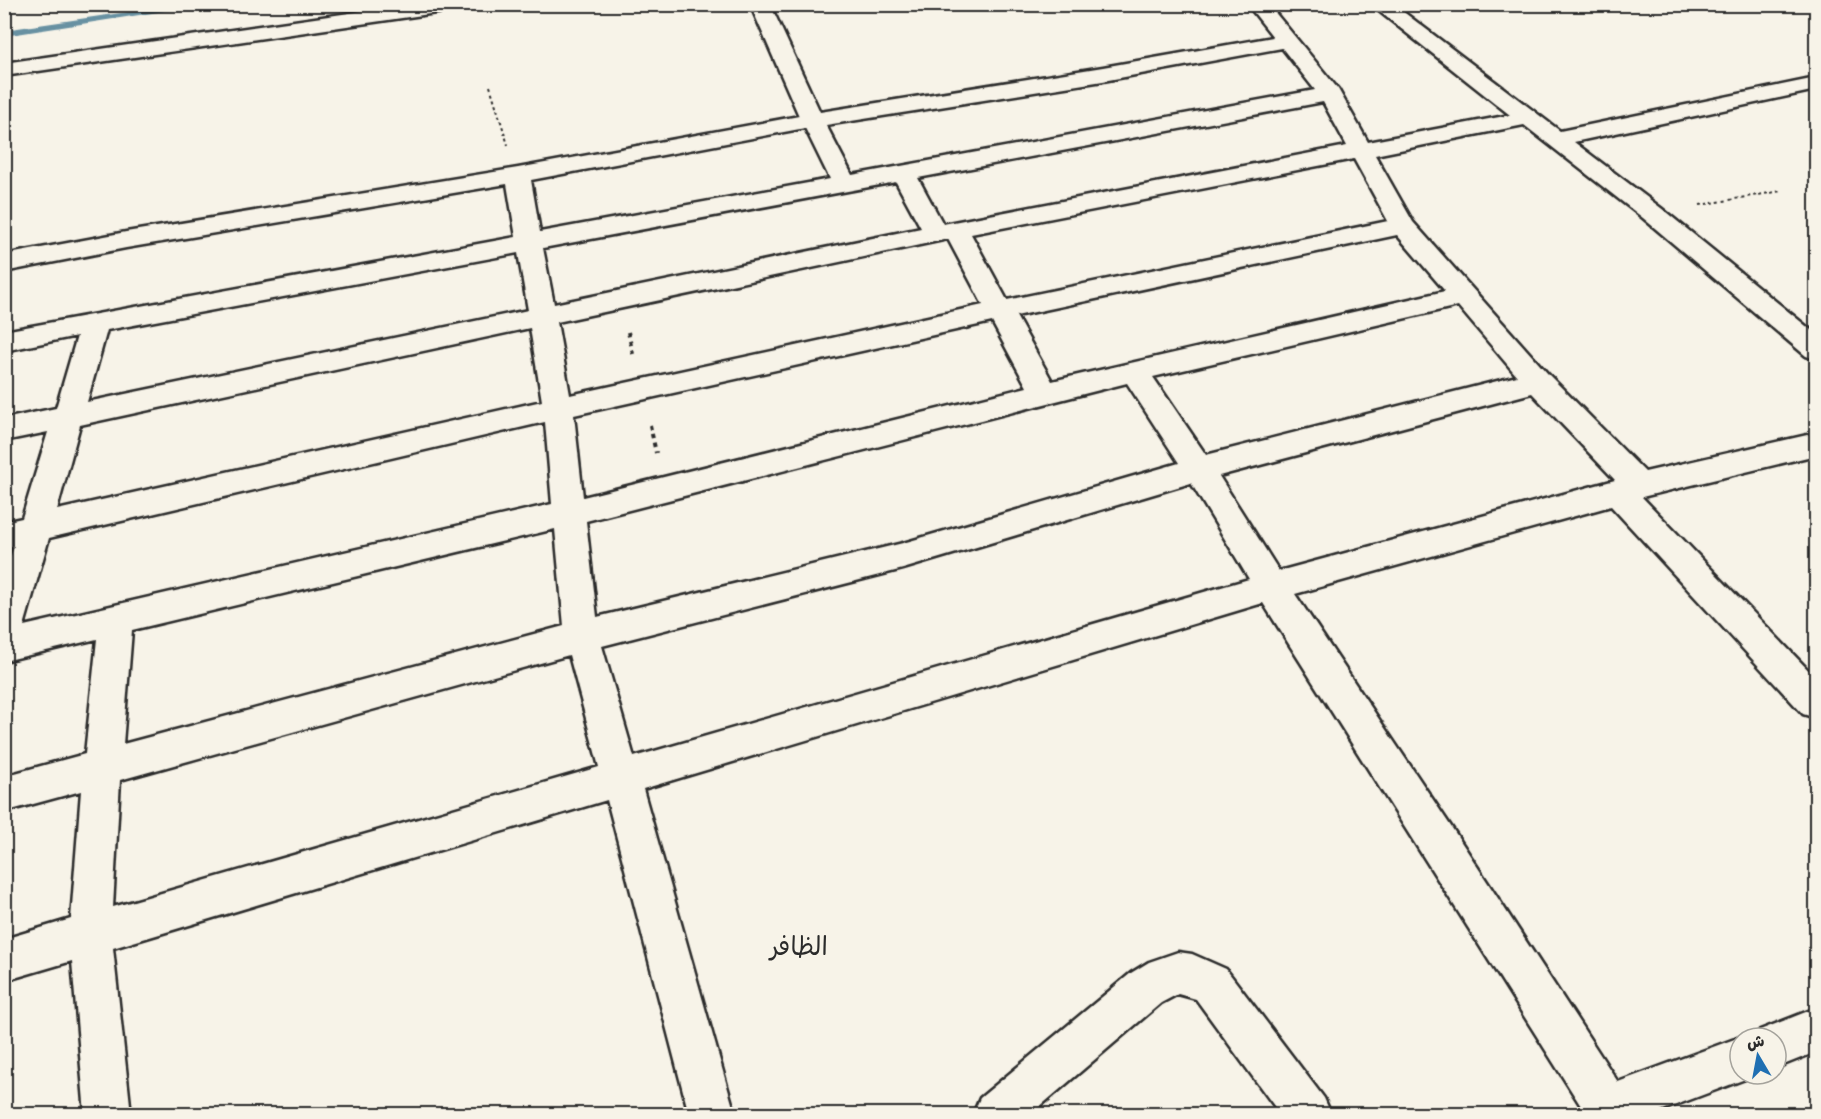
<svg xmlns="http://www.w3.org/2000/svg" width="1821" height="1119" font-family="'Gochi Hand','Playpen Sans Arabic',sans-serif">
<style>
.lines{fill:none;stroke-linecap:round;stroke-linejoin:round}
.stream{fill:#6891a2;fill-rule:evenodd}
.street-casing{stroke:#2b2b2b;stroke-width:5}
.path-far1{stroke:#2b2b2b;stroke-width:2;stroke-dasharray:3 3;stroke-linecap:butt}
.path{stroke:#2b2b2b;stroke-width:4;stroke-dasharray:4.5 4.5;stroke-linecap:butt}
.street{fill:#f7f3e8;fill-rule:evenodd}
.labels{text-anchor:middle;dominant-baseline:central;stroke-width:4.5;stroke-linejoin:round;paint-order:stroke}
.near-quarter-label{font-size:26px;fill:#2b2b2b;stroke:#f7f3e8}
</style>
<rect width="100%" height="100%" fill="#f7f3e8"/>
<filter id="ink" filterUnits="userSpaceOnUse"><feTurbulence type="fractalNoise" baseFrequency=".0167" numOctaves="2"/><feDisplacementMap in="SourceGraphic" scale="12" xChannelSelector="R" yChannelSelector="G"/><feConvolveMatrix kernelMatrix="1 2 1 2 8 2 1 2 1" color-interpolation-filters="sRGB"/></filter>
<g filter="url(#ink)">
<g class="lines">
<path class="stream" d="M183,4H210L4,36V30Z"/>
<defs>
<path id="street" d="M412,4H467L464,8L457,10L4,76V63Z
M750,4H770L820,112L1103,67L1273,37L1247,4H1268L1338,89L1368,142L1510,115L1370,4H1393L1560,131L1816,78V90L1574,142L1661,208L1816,334V359L1806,356L1643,218L1524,125L1375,155L1413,222L1548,374L1645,472L1816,433V455L1642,497L1816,678V718L1803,714L1611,506L1295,594L1456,834L1618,1082L1740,1037L1743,1038H1740V1074L1756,1075L1652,1114H1586L1263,603L643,789L735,1114H689L607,800L113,948L131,1114H85L72,961L4,981V939L71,919L81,791L4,812V776L85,754L97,639L4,661V577L14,546L4,548V522L22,518L48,432L4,441V419L56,408L77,336L4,351V331L516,237L507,184L126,248L4,272V255L126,232L518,168L799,116ZM1282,48L1315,90L852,175L826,125L1103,81ZM1323,102L1347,146L943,224L918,178ZM805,128L830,179L540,232L531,180ZM1354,159L1388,221L1007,300L971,234ZM896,182L921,228L554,304L543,248ZM1397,235L1445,291L1052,381L1016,316ZM948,239L983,305L570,395L557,322ZM518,253L528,310L87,402L107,330ZM1458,306L1517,376L1206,455L1153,377ZM992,322L1027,387L583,497L574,415ZM530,328L542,401L57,510L80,425ZM1127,383L1179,463L903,543L597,617L586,521ZM1532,393L1615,480L1279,571L1219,476ZM545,422L552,504L24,626L49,538ZM1191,483L1249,579L634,757L602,646L903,569ZM555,529L564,626L123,744L132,630ZM569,655L599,767L113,907L120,780Z
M1178,952L1192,954L1226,969L1324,1098L1331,1114H1280L1196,999L1178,994L1161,1003L1031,1114H973L980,1098L1131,973L1149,962Z
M1816,1008V1052L1776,1068V1038H1757L1760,1030Z"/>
</defs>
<use href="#street" class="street-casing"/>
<path class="path-far1" d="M490,86L508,145
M1700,205L1781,191"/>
<path class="path" d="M628,332L633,354
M650,425L656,453"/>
<use href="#street" class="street"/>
</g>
</g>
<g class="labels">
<g class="near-quarter-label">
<text x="799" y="950">الظافر</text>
</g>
</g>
<rect width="1821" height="1119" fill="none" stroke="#f7f3e8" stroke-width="24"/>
<rect x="12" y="12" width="1797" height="1095" fill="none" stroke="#2b2b2b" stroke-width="2" filter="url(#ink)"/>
<g transform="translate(1758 1056) rotate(350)"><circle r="28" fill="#f7f3e8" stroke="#a5a39c" stroke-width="1.5"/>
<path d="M0-4.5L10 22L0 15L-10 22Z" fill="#1f6fb2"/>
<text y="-9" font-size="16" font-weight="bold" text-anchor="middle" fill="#2b2b2b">ش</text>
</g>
</svg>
